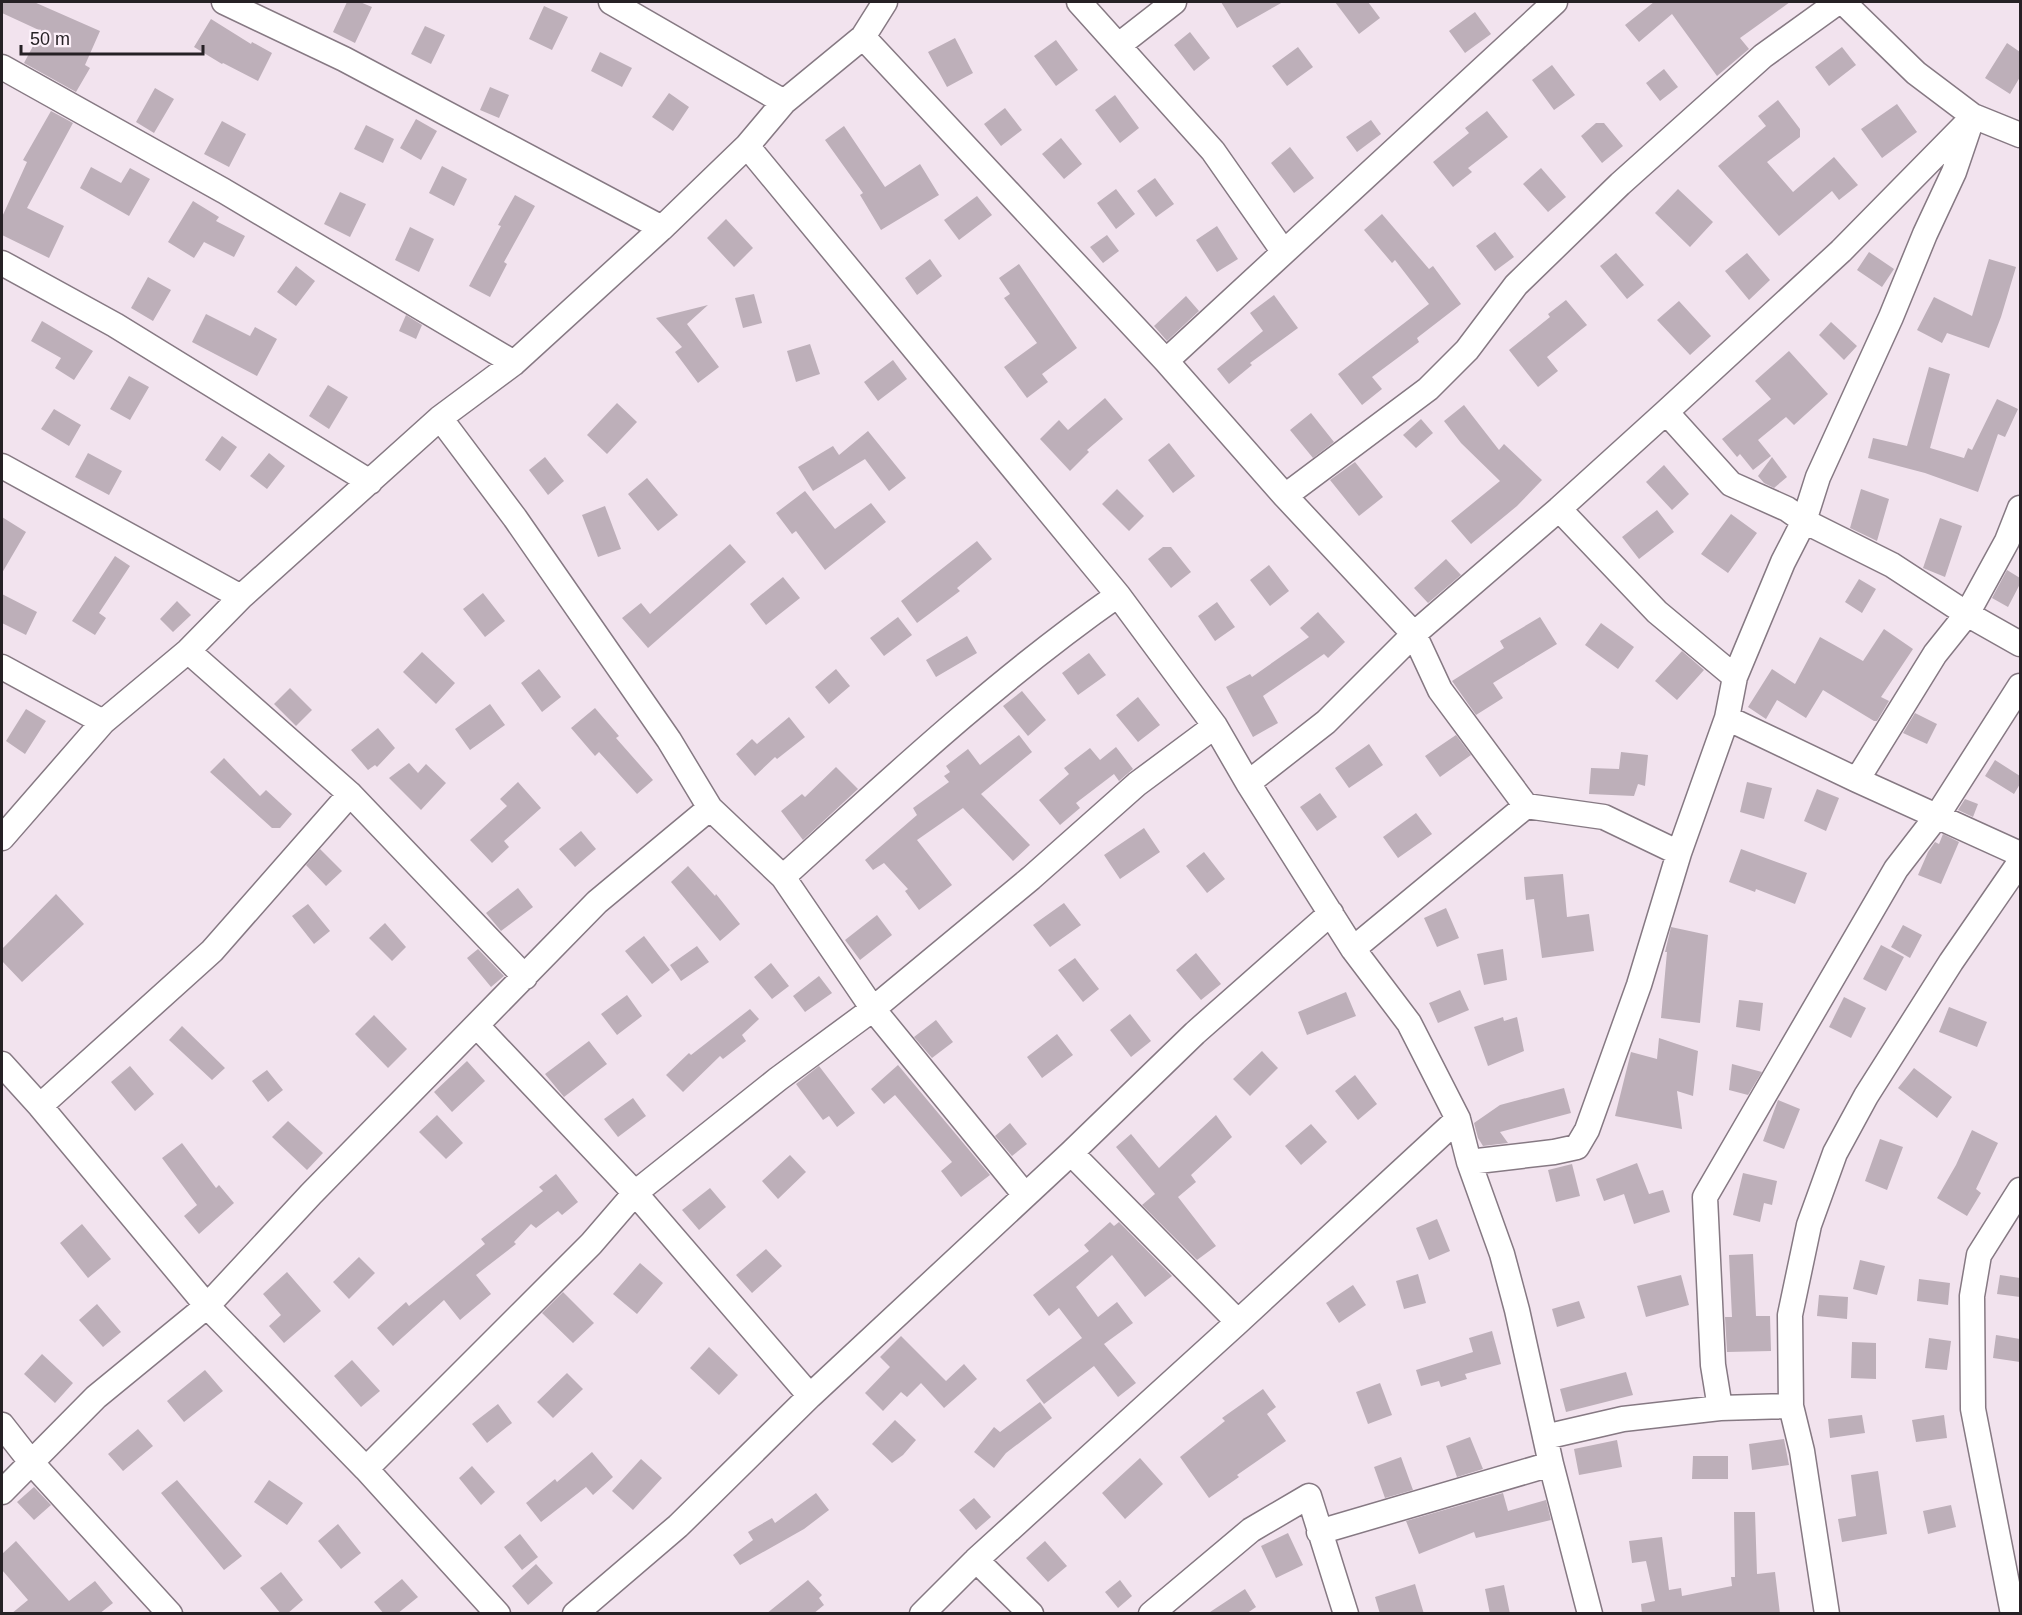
<svg xmlns="http://www.w3.org/2000/svg" width="2022" height="1615" font-family="Arial,sans-serif">
<style>
.building{fill:#bdafb9}
.lines{fill:none;stroke-linecap:round;stroke-linejoin:round}
.minor-casing{stroke:#867983;stroke-width:27}
.minor{stroke:#fff;stroke-width:24}
</style>
<rect width="100%" height="100%" fill="#f2e3ee"/>
<path class="building" d="M2,2H34L100,31L85,65L90,68L76,92L24,63L41,31L2,13Z
M347,2H360L372,7L355,43L333,32Z
M1221,2H1283L1237,28Z
M1335,2H1368L1380,18L1359,34Z
M1654,2H1790L1740,38L1749,49L1717,76L1672,14L1639,42L1625,25Z
M544,6L568,17L552,50L529,39Z
M1475,12L1491,34L1465,53L1449,31Z
M211,19L251,44L252,42L272,53L258,81L223,63L222,64L194,47Z
M425,26L445,35L431,64L411,54Z
M1190,32L1210,58L1194,71L1174,45Z
M955,38L973,73L947,87L928,52Z
M1056,40L1078,70L1056,86L1034,56Z
M2007,43L2020,52V77L2010,94L1985,78Z
M1298,47L1313,67L1287,86L1272,66Z
M1842,47L1856,65L1829,86L1815,67Z
M600,52L632,68L622,87L591,71Z
M1552,65L1575,95L1554,110L1532,80Z
M1664,69L1678,87L1660,101L1646,83Z
M490,87L509,95L499,118L480,110Z
M155,88L174,99L154,133L136,122Z
M669,93L689,107L673,131L652,117Z
M1115,95L1139,128L1120,143L1095,110Z
M1778,100L1800,129V137L1767,162L1793,192L1834,157L1858,185L1839,200L1832,191L1779,236L1718,166L1766,126L1758,116Z
M1897,104L1917,132L1882,158L1861,129Z
M1005,108L1022,130L1001,146L984,124Z
M51,111L73,123L27,208L64,226L49,258L2,235V217L27,162L23,160Z
M1487,111L1508,137L1468,168L1472,172L1453,187L1433,162L1469,133L1465,128Z
M416,119L437,131L421,160L400,148Z
M1371,120L1381,134L1357,152L1346,137Z
M222,121L246,134L229,167L204,154Z
M1596,123H1604L1623,146L1602,163L1581,136Z
M366,125L394,139L383,163L354,149Z
M844,126L885,187L920,164L939,195L881,230L860,195L863,193L825,140Z
M1061,138L1082,164L1064,179L1042,154Z
M1290,147L1314,178L1294,193L1271,163Z
M442,166L467,179L454,206L429,193Z
M91,167L121,183L130,168L150,179L129,216L80,188Z
M1541,168L1566,197L1548,212L1523,184Z
M1155,178L1174,204L1156,217L1137,191Z
M1116,189L1135,214L1116,229L1097,203Z
M1678,189L1713,222L1690,247L1655,213Z
M340,192L366,204L350,237L324,224Z
M515,195L535,206L504,262L507,264L490,297L469,286L501,226L498,225Z
M977,196L992,215L959,240L944,220Z
M193,201L219,217L216,221L245,236L234,257L204,242L194,258L168,242Z
M1382,214L1429,269L1433,266L1461,304L1417,338L1419,342L1372,377L1382,389L1362,405L1338,374L1429,304L1395,260L1392,263L1364,230Z
M726,219L753,248L734,267L707,238Z
M1217,226L1238,259L1217,272L1196,240Z
M410,227L434,239L419,272L395,260Z
M1495,232L1514,257L1495,271L1476,246Z
M1107,235L1119,251L1103,263L1090,247Z
M1869,252L1894,269L1882,287L1857,270Z
M1616,253L1644,285L1627,299L1600,266Z
M1747,253L1770,280L1749,300L1725,271Z
M930,259L942,276L917,295L905,278Z
M1989,259L2016,267L2001,317L1989,348L1947,333L1942,343L1917,330L1934,297L1972,316Z
M1019,264L1077,348L1042,374L1048,382L1027,398L1004,367L1037,343L1004,298L1010,294L999,278Z
M296,266L315,281L296,306L277,292Z
M148,277L171,290L153,321L131,308Z
M754,294L762,323L743,328L735,298Z
M1274,295L1298,328L1250,363L1252,365L1229,384L1217,369L1263,331L1250,313Z
M1186,296L1199,311L1167,341L1154,326Z
M1566,300L1587,325L1547,357L1558,371L1538,387L1509,350L1550,317L1548,314Z
M1679,301L1711,336L1690,355L1657,320Z
M708,305L687,324L719,367L698,383L675,352L682,347L656,318Z
M206,314L250,336L255,327L277,339L257,376L192,342Z
M406,315L422,325L416,339L399,331Z
M42,321L93,351L74,380L55,368L61,358L31,341Z
M1831,322L1857,346L1844,360L1819,335Z
M810,344L820,374L796,382L787,351Z
M1789,351L1828,394L1794,425L1786,417L1758,440L1771,456L1753,470L1740,454L1737,457L1722,439L1771,399L1755,381Z
M893,360L907,379L878,401L864,382Z
M1929,367L1950,374L1930,448L1964,458L1968,448L1972,450L1997,399L2018,409L2005,437L1998,434L1978,492L1925,473L1868,458L1873,438L1907,446Z
M129,376L149,387L130,420L110,409Z
M328,385L348,397L329,429L309,416Z
M1105,398L1123,419L1087,450L1089,452L1070,471L1040,439L1059,420L1068,430Z
M617,403L637,422L607,454L587,435Z
M1464,405L1499,450L1504,444L1542,480L1517,506L1471,544L1451,521L1500,481L1461,443L1444,421Z
M54,409L81,425L69,446L41,429Z
M1311,413L1334,442L1313,458L1290,430Z
M1421,419L1433,433L1416,448L1403,435Z
M868,431L906,478L889,491L865,459L813,491L798,467L833,446L839,455Z
M222,436L237,447L220,471L205,460Z
M1169,443L1195,476L1173,493L1148,460Z
M88,453L122,471L109,495L75,477Z
M269,453L285,466L267,489L250,476Z
M545,457L564,481L548,495L529,470Z
M1772,457L1787,477L1774,488L1764,483L1758,476Z
M1355,462L1383,497L1359,516L1330,480Z
M1664,465L1689,494L1672,510L1646,482Z
M647,478L678,515L658,531L628,494Z
M1117,489L1144,516L1129,531L1102,504Z
M1861,489L1889,499L1877,541L1850,528Z
M805,491L835,529L871,503L886,522L825,570L796,531L792,534L776,513Z
M605,506L621,549L598,557L582,515Z
M1657,510L1674,532L1639,559L1622,537Z
M1731,514L1757,533L1728,573L1701,554Z
M2,517L26,532L2,573Z
M1940,518L1962,526L1945,577L1923,568Z
M977,541L992,559L957,588L960,591L917,623L901,601Z
M730,544L746,562L648,648L622,618L641,603L650,614Z
M1163,547H1171L1191,572L1171,588L1148,559Z
M115,556L130,566L99,613L106,618L95,635L72,621Z
M1446,559L1461,575L1428,603L1414,588Z
M1269,565L1289,591L1270,606L1250,580Z
M2007,570L2020,578V584L2008,607L1992,598Z
M783,577L800,598L766,625L750,604Z
M1859,579L1876,589L1862,613L1845,602Z
M483,593L505,621L485,637L463,609Z
M2,594L37,612L26,635L2,623Z
M177,601L191,615L173,632L160,619Z
M1217,602L1235,627L1215,641L1198,616Z
M1318,612L1345,642L1328,658L1324,654L1263,696L1278,723L1253,737L1226,687L1250,674L1252,677L1309,637L1300,628Z
M898,617L912,635L884,656L870,638Z
M1540,617L1557,644L1493,683L1503,698L1476,715L1452,681L1504,648L1500,641Z
M1601,623L1634,647L1618,669L1585,645Z
M1884,629L1913,649L1881,697L1889,701L1877,721H1874L1823,690L1806,718L1777,700L1766,719L1748,707L1772,669L1795,684L1820,637L1863,661Z
M967,636L977,653L936,677L926,660Z
M1682,651L1704,670L1677,700L1655,681Z
M422,652L455,683L436,704L403,672Z
M1089,653L1106,675L1078,695L1062,673Z
M539,669L561,697L542,712L521,683Z
M836,669L850,686L829,704L815,687Z
M290,688L312,710L296,726L274,704Z
M1022,691L1046,720L1028,736L1003,706Z
M1138,697L1160,725L1138,742L1116,715Z
M490,704L505,725L470,750L455,729Z
M595,708L619,736L616,738L653,780L637,794L599,752L595,756L571,728Z
M26,709L46,721L25,754L6,741Z
M1915,713L1937,724L1927,744L1903,733Z
M789,717L805,737L777,759L775,757L755,776L736,754L752,739L757,744Z
M378,728L395,748L377,767L375,765L368,770L351,750Z
M1019,735L1032,752L981,794L1030,845L1013,861L963,808L917,840L952,885L919,910L905,891L908,889L884,863L873,870L865,860L917,815L913,808L949,782L944,776L950,772L946,766L968,749L980,765Z
M1456,735L1471,755L1440,777L1425,756Z
M1369,744L1383,765L1349,788L1335,768Z
M1116,747L1133,769L1119,781L1114,774L1076,803L1080,808L1060,825L1039,800L1069,774L1064,768L1090,748L1100,760Z
M1621,752L1648,755L1645,786L1638,784L1634,796L1589,794L1591,768L1619,769Z
M224,758L260,796L266,790L292,814L280,828H272L210,772Z
M1995,760L2020,776V784L2014,794L1985,776Z
M409,763L418,773L426,764L446,783L421,810L389,778Z
M836,767L858,789L803,840L781,811L802,794L805,797Z
M518,782L541,808L504,841L509,847L492,863L470,840L507,806L500,799Z
M1747,782L1772,788L1764,819L1740,812Z
M1817,789L1839,798L1826,831L1804,821Z
M1320,793L1337,817L1317,831L1300,807Z
M1965,799L1978,804L1973,817L1958,810Z
M1416,813L1432,834L1398,858L1383,837Z
M1144,828L1160,852L1120,879L1104,855Z
M581,831L596,849L575,867L559,849Z
M1943,834L1959,842L1941,884L1918,875L1928,852L1935,842L1939,844Z
M320,849L342,871L326,886L306,865Z
M1741,849L1807,873L1795,904L1756,889L1755,892L1729,882Z
M1204,852L1225,879L1207,893L1186,866Z
M688,866L715,896L716,894L740,924L720,941L671,882Z
M1563,874L1567,917L1589,914L1594,951L1542,958L1534,899L1526,900L1524,877Z
M518,888L533,907L501,931L486,913Z
M56,894L84,924L22,982L2,961V949Z
M1064,903L1081,925L1050,947L1033,925Z
M308,904L330,931L314,944L292,916Z
M1446,908L1459,938L1437,947L1424,918Z
M877,915L892,935L860,960L845,940Z
M385,923L406,947L392,961L369,938Z
M1903,925L1922,935L1910,958L1891,947Z
M1671,927L1708,935L1700,1023L1661,1018L1667,952H1665Z
M644,936L670,970L652,984L625,951Z
M1881,945L1904,957L1886,991L1863,979Z
M697,946L709,962L681,981L670,965Z
M478,949L504,976L491,987L467,958Z
M1503,949L1507,980L1484,985L1477,954Z
M1196,953L1221,984L1201,1000L1176,970Z
M1075,958L1099,989L1083,1002L1058,970Z
M771,963L789,986L772,999L754,977Z
M819,976L832,993L805,1012L793,996Z
M1460,990L1469,1010L1438,1023L1429,1003Z
M1346,992L1356,1016L1307,1035L1298,1012Z
M627,995L642,1016L617,1035L601,1014Z
M1844,997L1866,1008L1851,1038L1829,1027Z
M1739,1000L1763,1003L1760,1031L1736,1027Z
M1949,1007L1987,1022L1977,1047L1939,1032Z
M750,1009L759,1019L742,1035L746,1041L723,1059L720,1056L683,1092L666,1075L689,1053L691,1055Z
M1130,1014L1151,1041L1131,1057L1110,1030Z
M374,1015L407,1049L388,1068L355,1034Z
M1503,1017L1504,1021L1517,1017L1524,1051L1488,1066L1474,1027Z
M936,1020L953,1042L932,1058L914,1037Z
M182,1026L225,1068L212,1080L169,1040Z
M1057,1034L1073,1055L1042,1078L1027,1057Z
M1659,1038L1698,1051L1693,1096L1677,1091L1682,1129L1615,1116L1631,1052L1657,1059Z
M589,1041L607,1064L564,1097L545,1074Z
M1262,1051L1278,1068L1250,1096L1233,1079Z
M467,1061L485,1081L452,1112L434,1092Z
M1732,1064L1762,1072L1748,1095L1729,1090Z
M898,1065L990,1175L961,1197L941,1171L952,1162L895,1095L884,1104L871,1089Z
M130,1066L154,1094L135,1111L111,1082Z
M819,1066L855,1113L837,1127L829,1116L823,1120L796,1084Z
M1914,1068L1952,1097L1937,1118L1898,1088Z
M267,1070L283,1090L268,1102L252,1081Z
M1355,1075L1377,1104L1358,1120L1335,1091Z
M1564,1088L1571,1113L1500,1132L1508,1143L1483,1146L1478,1138L1474,1123L1500,1105Z
M633,1098L646,1116L618,1137L604,1119Z
M1778,1100L1800,1109L1784,1149L1763,1141Z
M437,1115L463,1143L446,1159L419,1132Z
M1216,1115L1232,1137L1191,1175L1196,1182L1178,1197L1216,1246L1197,1260L1142,1205L1155,1194L1116,1147L1131,1134L1159,1168Z
M288,1121L323,1153L307,1170L272,1137Z
M1010,1123L1027,1144L1012,1156L995,1136Z
M1311,1124L1327,1142L1301,1165L1285,1146Z
M1972,1130L1998,1143L1976,1189L1981,1193L1967,1216L1937,1198L1956,1165Z
M1880,1139L1903,1147L1887,1190L1865,1181Z
M182,1143L216,1188L219,1185L234,1203L199,1234L184,1216L197,1205L162,1158Z
M790,1155L806,1172L778,1199L762,1181Z
M1637,1163L1649,1194L1663,1190L1670,1212L1634,1224L1624,1194L1604,1201L1596,1179Z
M1572,1164L1580,1196L1556,1202L1548,1170Z
M1743,1173L1777,1181L1772,1205L1764,1203L1760,1222L1733,1215Z
M556,1174L578,1202L562,1215L558,1211L536,1228L531,1224L514,1242L516,1244L476,1275L491,1294L460,1320L444,1300L393,1346L377,1328L406,1302L409,1306L485,1244L481,1239L543,1191L539,1187Z
M710,1188L726,1207L699,1230L682,1210Z
M1437,1219L1450,1251L1429,1260L1416,1228Z
M1110,1222L1114,1226L1119,1222L1172,1276L1145,1297L1112,1255L1076,1287L1098,1317L1117,1302L1133,1323L1104,1344L1136,1383L1118,1397L1094,1366L1044,1404L1026,1380L1082,1338L1059,1308L1049,1316L1033,1295L1089,1251L1084,1245Z
M82,1224L111,1259L88,1278L60,1243Z
M766,1249L782,1266L752,1293L736,1275Z
M1753,1254L1756,1316H1770L1771,1351L1727,1352L1725,1317H1732L1729,1255Z
M359,1257L375,1273L349,1299L333,1282Z
M1860,1260L1885,1266L1877,1295L1853,1289Z
M640,1263L663,1283L637,1314L613,1294Z
M287,1272L321,1311L284,1343L269,1326L281,1315L263,1294Z
M1418,1274L1426,1303L1404,1309L1396,1281Z
M1681,1275L1689,1305L1646,1317L1637,1286Z
M2000,1275L2020,1278V1297L1997,1294Z
M1919,1279L1950,1283L1948,1305L1917,1301Z
M1353,1285L1366,1305L1339,1323L1326,1303Z
M563,1292L594,1323L573,1343L542,1313Z
M1819,1295L1848,1297L1847,1319L1817,1316Z
M1579,1301L1585,1318L1557,1327L1552,1309Z
M97,1304L121,1332L103,1347L79,1320Z
M1492,1331L1501,1364L1465,1374L1467,1379L1441,1387L1439,1381L1421,1386L1416,1370L1473,1352L1469,1338Z
M1996,1335L2020,1339V1362L1993,1358Z
M901,1336L946,1381L964,1364L977,1379L944,1408L921,1383L907,1397L901,1392L883,1411L865,1393L890,1367L880,1357Z
M1929,1338L1951,1341L1947,1370L1925,1368Z
M1852,1342L1876,1343V1379L1851,1378Z
M709,1347L738,1375L719,1395L690,1368Z
M42,1354L73,1383L55,1403L24,1374Z
M352,1360L380,1391L361,1407L334,1376Z
M205,1370L223,1391L184,1422L167,1401Z
M1626,1372L1633,1395L1566,1412L1560,1389Z
M567,1373L583,1389L553,1418L537,1402Z
M1380,1383L1392,1415L1368,1424L1356,1392Z
M1263,1389L1276,1407L1267,1414L1286,1441L1237,1475L1239,1477L1209,1498L1180,1457L1225,1421L1222,1418Z
M1040,1402L1052,1418L1006,1453L994,1468L974,1452L994,1427L1000,1432Z
M498,1404L512,1423L487,1443L472,1424Z
M1862,1415L1865,1433L1830,1438L1828,1419Z
M1944,1415L1947,1438L1916,1442L1912,1420Z
M895,1420L916,1440L903,1455L892,1463L872,1444Z
M138,1429L153,1446L123,1471L108,1454Z
M1470,1437L1483,1469L1457,1477L1446,1446Z
M1784,1439L1789,1465L1752,1470L1749,1444Z
M1617,1440L1622,1467L1579,1475L1574,1449Z
M592,1452L613,1477L593,1495L586,1487L541,1522L526,1503L555,1479L557,1482Z
M1693,1456H1728V1479H1692Z
M1401,1457L1413,1490L1385,1498L1374,1467Z
M1140,1458L1163,1484L1125,1519L1102,1493Z
M641,1459L662,1478L633,1510L612,1491Z
M472,1466L495,1492L481,1505L459,1478Z
M1878,1471L1887,1534L1842,1542L1838,1519L1856,1516L1851,1475Z
M177,1480L242,1556L224,1570L161,1493Z
M269,1480L303,1503L287,1525L254,1502Z
M34,1487L51,1505L34,1520L17,1502Z
M816,1493L829,1510L804,1529L740,1565L733,1555L753,1540L748,1532L772,1518L775,1523Z
M1503,1493L1508,1511L1546,1500L1551,1520L1476,1538L1474,1532L1419,1554L1406,1521Z
M974,1498L991,1517L976,1530L959,1510Z
M1951,1505L1956,1527L1928,1534L1923,1511Z
M1734,1512H1755L1757,1574L1775,1572L1780,1614H1642L1641,1604L1655,1601L1646,1561L1632,1563L1629,1541L1662,1537L1669,1590L1681,1588L1682,1596L1732,1586L1731,1577H1735Z
M338,1524L361,1553L341,1569L318,1541Z
M1288,1533L1303,1565L1276,1578L1261,1546Z
M520,1534L538,1557L522,1570L504,1547Z
M16,1541L69,1601L95,1581L113,1603L99,1614H11L28,1600L2,1570V1554Z
M1045,1541L1067,1566L1048,1582L1026,1558Z
M536,1564L553,1583L528,1605L512,1586Z
M281,1572L303,1600L287,1614H281L260,1588Z
M402,1579L418,1597L397,1614H384L374,1602Z
M808,1580L822,1595L819,1598L824,1605L813,1614H766Z
M1120,1580L1132,1596L1118,1608L1105,1592Z
M1415,1584L1424,1614H1380L1375,1597Z
M1504,1585L1510,1614H1490L1485,1589Z
M1245,1589L1256,1607L1246,1614H1207Z"/>
<g class="lines">
<defs>
<path id="minor" d="M224,2L344,59L662,228
M611,2L784,102
M1079,2L1213,151L1283,251
M1843,2L1916,73L1973,116L2020,135
M863,37L1166,361L1285,496L1414,634L1440,690L1526,806L1604,817L1679,853
M1119,45L1174,2
M2,67L224,191L514,363
M747,146L1118,595L1215,726L1248,783L1353,949L1409,1023L1458,1119L1469,1162L1502,1254L1517,1310L1551,1464L1590,1614
M2,263L115,325L370,482
M1166,361L1555,2
M1666,412L1731,484L1787,509L1804,521L1892,565L1967,614L2020,644
M440,418L515,518L669,740L710,808L783,877L873,1009L1025,1195
M2,466L241,597
M1285,496L1428,389L1467,350L1516,285L1620,184L1763,56L1838,2
M1559,509L1657,612L1735,677
M188,651L350,794L525,977
M2,667L103,722
M1727,718L1857,780L2020,854
M1857,780L1935,654L1967,614L2007,541L2020,508
M1248,783L1326,722L1414,634L1559,509L1666,412L1841,251L1968,122
M2,838L103,722L188,651L241,597L440,418L514,363L662,228L747,146L784,102L863,37L885,2
M783,877C891,779 998,679 1118,595
M1353,949L1526,806
M477,1026L635,1193L810,1396
M2,1064L40,1106L207,1306L366,1469L498,1614
M40,1106L212,951L350,794
M1071,1153L1238,1322
M1469,1162L1554,1152L1577,1147L1587,1130L1639,985L1679,853L1727,718L1735,677L1783,562L1804,521L1818,477L1891,317L1925,234L1954,172L1973,116
M1720,1408L1713,1365L1705,1197L1896,869L1937,816L2020,686
M2,1425L31,1462L170,1614
M1545,1437L1623,1419L1720,1408L1791,1406
M366,1469L591,1244L635,1193L778,1079L873,1009L1031,878L1137,784L1215,726
M2,1492L96,1397L207,1306L311,1194L597,902L710,808
M1319,1532L1551,1464
M976,1560L1031,1614
M575,1614L678,1526L810,1396L1071,1153L1195,1033L1331,913
M922,1614L976,1560L1238,1322L1458,1119
M1151,1614L1251,1530L1309,1496L1346,1614
M1827,1614L1802,1451L1791,1406L1790,1315L1809,1225L1835,1153L1866,1096L1951,962L2020,862
M2013,1614L1973,1409L1972,1296L1979,1255L2020,1190"/>
</defs>
<use href="#minor" class="minor-casing"/>
<use href="#minor" class="minor"/>
</g>
<rect width="2022" height="1615" fill="none" stroke="#262125" stroke-width="6"/>
<path d="M21 45v9h182v-9" fill="none" stroke="#262125" stroke-width="3"/>
<text x="30" y="45" font-size="18" fill="#262125" stroke="#fdf1fa" stroke-width="4.5" paint-order="stroke">50 m</text>
</svg>
